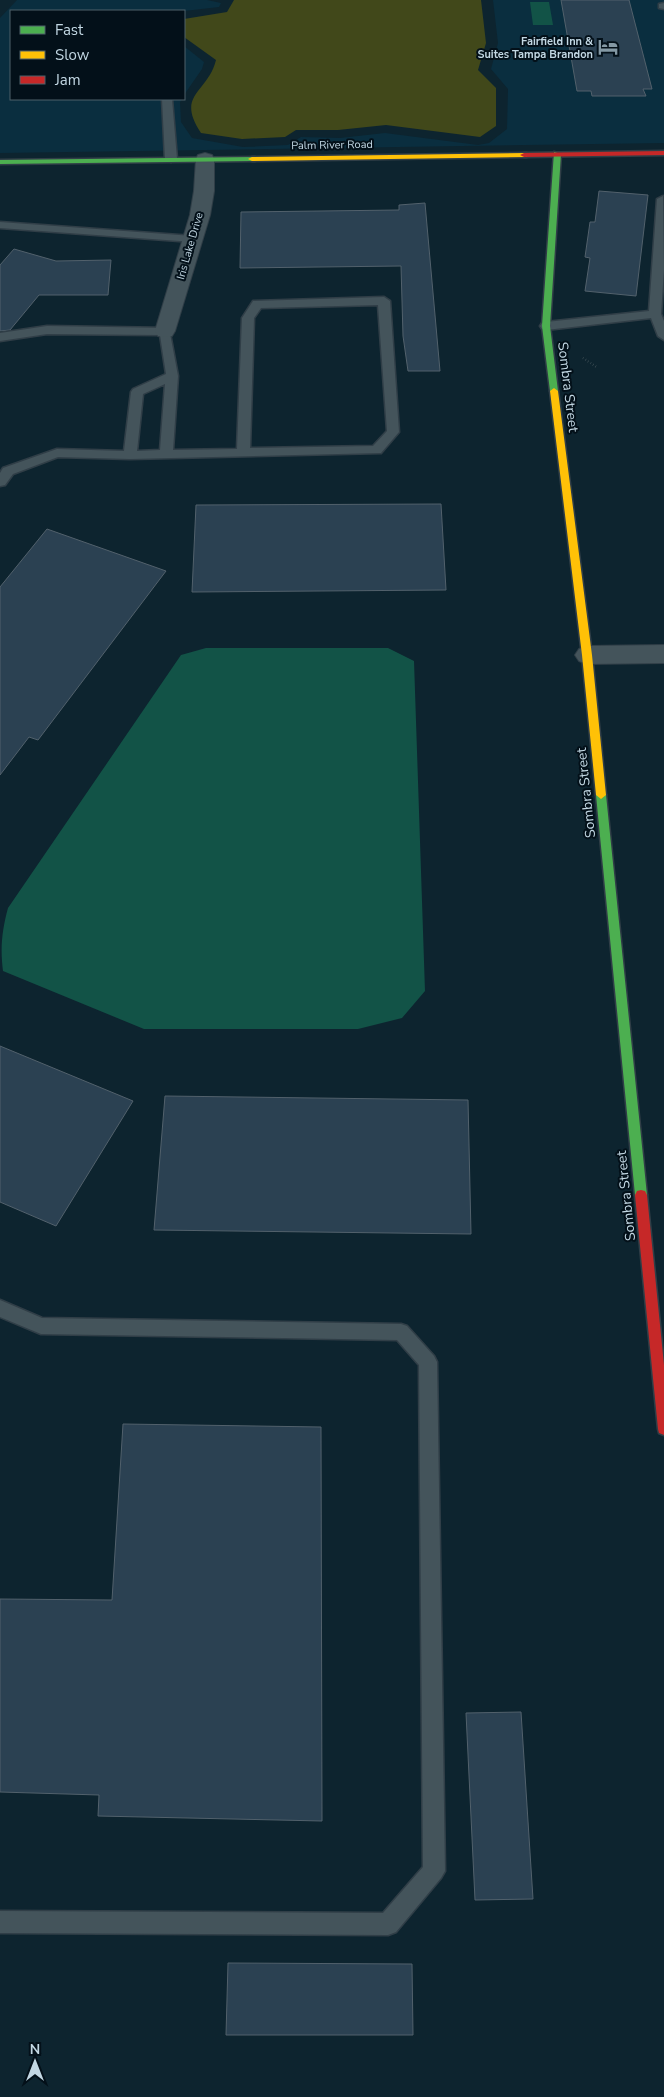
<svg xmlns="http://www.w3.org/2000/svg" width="664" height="2097" font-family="'Nunito Sans',sans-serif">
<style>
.built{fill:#0a2e3f}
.green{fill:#41481a}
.water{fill:#125347}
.building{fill:#2b4152;stroke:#52616c}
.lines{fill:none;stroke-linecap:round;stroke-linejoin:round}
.lane-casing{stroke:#303e47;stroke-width:3}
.street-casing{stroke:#303e47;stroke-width:2}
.fast-casing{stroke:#303e47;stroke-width:3}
.slow-casing{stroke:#303e47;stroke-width:3}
.jam-casing{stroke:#303e47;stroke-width:3}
.path{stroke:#45545b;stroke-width:2.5;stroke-dasharray:0.5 2.5;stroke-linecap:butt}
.lane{fill:#44545b;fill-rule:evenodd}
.street{fill:#44545b;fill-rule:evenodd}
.fast{fill:#4caf50;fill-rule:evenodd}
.slow{fill:#ffc107;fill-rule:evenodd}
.jam{fill:#c62828;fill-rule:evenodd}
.labels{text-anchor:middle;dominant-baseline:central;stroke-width:4;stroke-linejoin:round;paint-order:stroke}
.far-poi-label{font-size:11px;font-weight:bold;fill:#c2d7e3;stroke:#031019;text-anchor:end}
.far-street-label{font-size:11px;fill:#c2d7e3;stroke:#031019}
.street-label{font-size:14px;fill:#c2d7e3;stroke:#031019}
</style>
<rect width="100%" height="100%" fill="#0d242f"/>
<path class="built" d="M17,0H207L221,3L219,7L184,11H11V99H182L180,102L181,122L192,138L243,147L288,145L301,137L340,138L385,133L478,145L489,143L507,129L508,89L491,69L498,43L493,0H664V143L0,153V18Z
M184,46L204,62L202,69L184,95Z"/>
<path class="green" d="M234,0H481L486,43L478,70L496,88V126L480,137L386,125L338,130H296L285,137L242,139L201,133C175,94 208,93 216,60L184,37V19L227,12Z"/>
<path class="water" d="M549,2L553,25H533L530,2Z
M206,648H388L414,661L425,991L402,1018L358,1029H144L3,971C0,948 2,930 8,908L181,655Z"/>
<path class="building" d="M561,0H629L652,89H643L646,96H592L591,91H577Z
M599,191L648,195L636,296L585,291L590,258L585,257L590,222H595Z
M425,203L440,371H408L403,336L401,266L240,268L241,212L399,210V205Z
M14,249L56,261L111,260L108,295H39L10,330L0,331V265Z
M441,504L446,590L192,592L196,505Z
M47,529L166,571L38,740L29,737L0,775V587Z
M0,1046L133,1101L56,1226L0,1202Z
M165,1096L468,1100L471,1234L154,1230Z
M123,1424L321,1427L322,1821L98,1816L99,1795L0,1792V1599L112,1600Z
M521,1712L533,1899L475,1900L466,1713Z
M228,1963L412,1964L413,2035H226Z"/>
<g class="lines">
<defs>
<path id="lane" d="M664,3V9L659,8V4Z
M162,99H172L177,159L171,162L165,159Z
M663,196L664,269L661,314L664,321V340L658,336L651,318L546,330L542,329L540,326L542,323L546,322L649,311L657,199Z
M0,222L193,236L199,239L193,242L0,228Z
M384,297L390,301L399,432L381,453L130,459L58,457L13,474L5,485L0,486V473L3,468L57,449L124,451L131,392L133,389L166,374L160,335L47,334L0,341V333L47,326L169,328L178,376L173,450L237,449L242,318L253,301ZM378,305L387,431L373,446L250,448L254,318L261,308ZM165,384L160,450L137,451L143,394Z
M0,1300L42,1318L401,1324L407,1326L434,1356L437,1362L445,1871L441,1878L396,1932L388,1935L0,1933V1911L383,1913L423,1867L419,1365L397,1340L41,1334L0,1317Z"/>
<path id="street" d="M205,153L212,155L214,159V191L210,215L175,331L172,336L165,337L158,336L155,331L190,215L194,191L196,159L198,155Z
M664,645V663L587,664L579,661L575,655L579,649L587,646Z"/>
<path id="fast" d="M554,152L561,154L550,326L558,391L554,394L550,391L542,326Z
M255,157V161H252L0,164V160Z
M601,791L606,795L647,1195L645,1199L641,1200L637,1199L635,1195L596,795Z"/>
<path id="slow" d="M524,153H527V157L252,161L248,159L252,157Z
M554,388L558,391L592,655L606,795L601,799L596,795L582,655L550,391Z"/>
<path id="jam" d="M664,151V155L524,157L520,155L524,153Z
M641,1190L645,1191L647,1195L664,1365V1435L659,1433L658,1429L635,1195L637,1191Z"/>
</defs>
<use href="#lane" class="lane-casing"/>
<use href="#street" class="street-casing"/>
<use href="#fast" class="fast-casing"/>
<use href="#slow" class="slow-casing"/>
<use href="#jam" class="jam-casing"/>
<path class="path" d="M583,358L598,368"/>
<use href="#lane" class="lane"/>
<use href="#street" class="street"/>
<use href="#fast" class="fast"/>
<use href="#slow" class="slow"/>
<use href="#jam" class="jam"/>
</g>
<defs>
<symbol id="hotel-bare" viewBox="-9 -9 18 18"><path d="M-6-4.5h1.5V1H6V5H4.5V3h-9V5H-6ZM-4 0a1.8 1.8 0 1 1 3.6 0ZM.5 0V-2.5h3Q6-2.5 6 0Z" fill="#8398a4" stroke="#031019" stroke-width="2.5" paint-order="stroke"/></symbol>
</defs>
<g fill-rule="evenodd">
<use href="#hotel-bare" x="594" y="33" width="28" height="28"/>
</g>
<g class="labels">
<g class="far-poi-label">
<text x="593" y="41">Fairfield Inn &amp;<tspan x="593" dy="13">Suites Tampa Brandon</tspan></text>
</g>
<g class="far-street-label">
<text transform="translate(332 145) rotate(-1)">Palm River Road</text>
<text transform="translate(190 246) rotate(-74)">Iris Lake Drive</text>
</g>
<g class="street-label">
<text transform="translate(568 387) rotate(83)">Sombra Street</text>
<text transform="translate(586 793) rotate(-96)">Sombra Street</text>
<text transform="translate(626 1196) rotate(-96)">Sombra Street</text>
</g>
</g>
<rect x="10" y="10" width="175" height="90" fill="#031019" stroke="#4f606a"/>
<rect x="20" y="26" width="25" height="8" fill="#4caf50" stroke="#4f606a"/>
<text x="55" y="35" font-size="15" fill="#c2d7e3">Fast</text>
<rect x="20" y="51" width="25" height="8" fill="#ffc107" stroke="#4f606a"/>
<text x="55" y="60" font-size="15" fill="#c2d7e3">Slow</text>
<rect x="20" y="76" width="25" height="8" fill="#c62828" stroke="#4f606a"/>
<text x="55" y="85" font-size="15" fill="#c2d7e3">Jam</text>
<g transform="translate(35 2062)" stroke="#031019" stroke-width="4" paint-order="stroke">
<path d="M0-4L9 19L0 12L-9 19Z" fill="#c2d7e3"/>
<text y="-8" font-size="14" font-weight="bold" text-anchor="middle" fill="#c2d7e3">N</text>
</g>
</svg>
